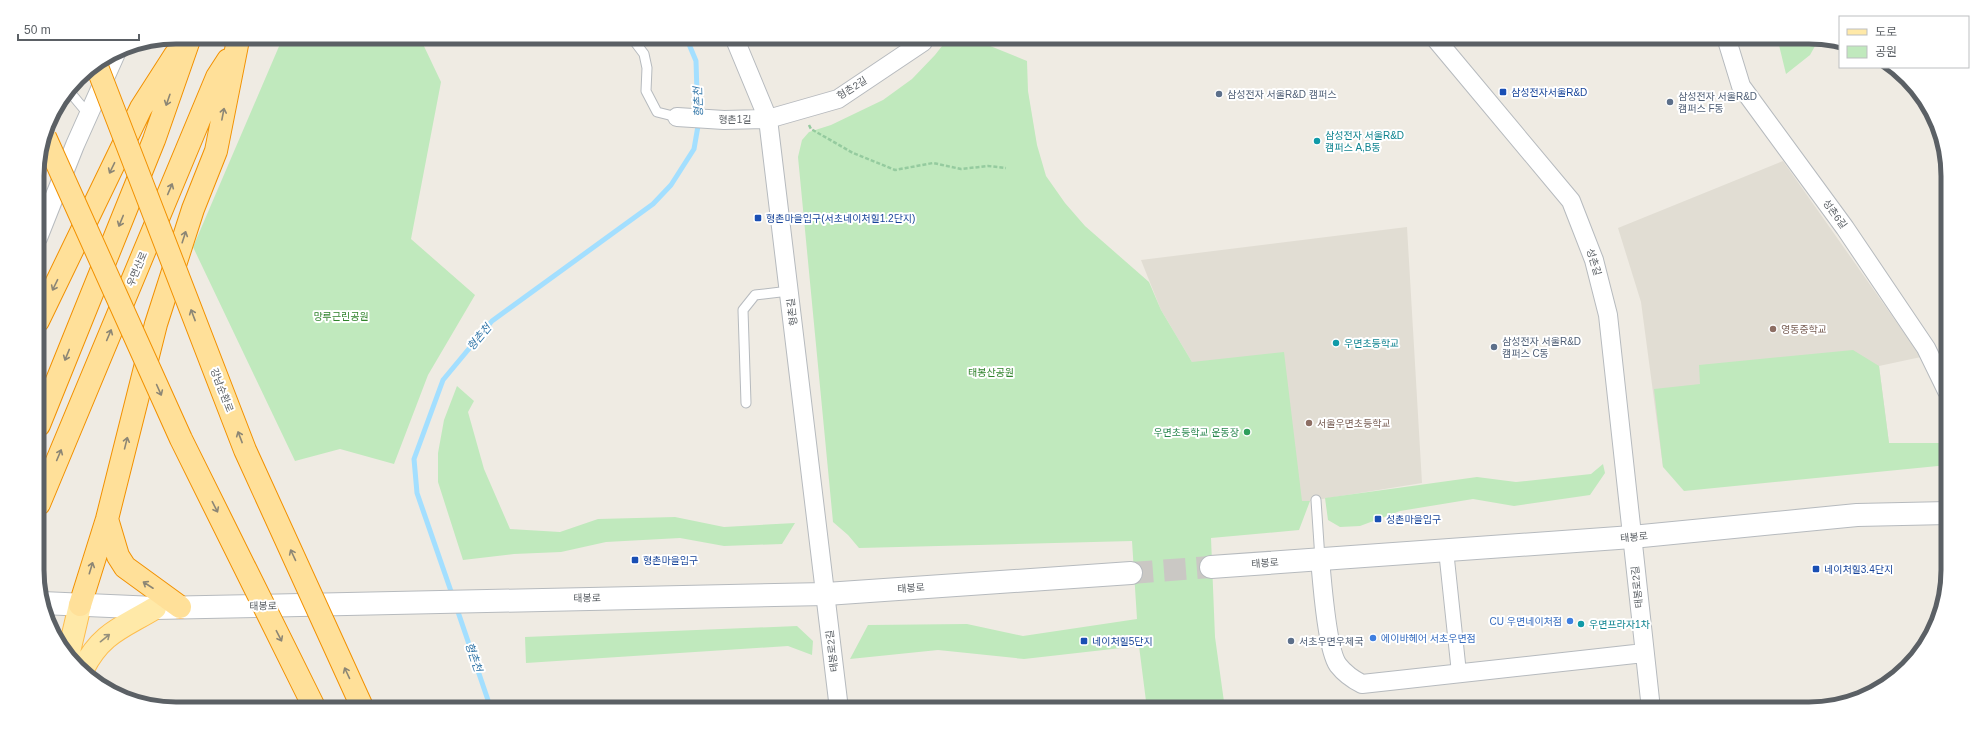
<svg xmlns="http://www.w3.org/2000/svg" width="1985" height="746" font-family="Arial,'Noto Sans KR',sans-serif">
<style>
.education{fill:#e1ddd3}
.green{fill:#c0e9bd}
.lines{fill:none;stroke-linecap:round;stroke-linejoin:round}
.stream{stroke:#a3dfff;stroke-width:5}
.tertiary-tunnel{stroke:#cac8c4;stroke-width:22;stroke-dasharray:22 11;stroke-linecap:butt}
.service-casing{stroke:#b6babe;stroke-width:11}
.pedestrian-casing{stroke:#b6babe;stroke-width:16}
.minor-casing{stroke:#b6babe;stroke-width:20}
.tertiary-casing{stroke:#b6babe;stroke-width:24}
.primary-casing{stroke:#febd4d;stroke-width:24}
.trunk-casing{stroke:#f29100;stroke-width:24}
.path{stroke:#95cb9f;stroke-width:2.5;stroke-dasharray:4 2;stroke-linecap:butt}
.service{stroke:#fff;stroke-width:9}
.pedestrian{stroke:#fff;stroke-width:14}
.minor{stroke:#fff;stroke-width:18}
.tertiary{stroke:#fff;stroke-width:22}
.primary{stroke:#ffe9a8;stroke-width:22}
.trunk{stroke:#ffe099;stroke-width:22}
.trunk-bridge-casing{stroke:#f29100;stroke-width:24;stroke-linecap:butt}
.trunk-bridge{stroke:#ffe099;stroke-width:22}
.oneway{stroke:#8c8675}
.oneway2{stroke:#94907c}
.transit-dot{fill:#1a4fb4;stroke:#fff;stroke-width:1.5}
.service-dot{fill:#5c6f8a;stroke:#fff;stroke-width:1.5}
.culture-dot{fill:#0f9aa8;stroke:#fff;stroke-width:1.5}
.education-dot{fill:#8d6e63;stroke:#fff;stroke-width:1.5}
.leisure-dot{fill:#2e9e5b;stroke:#fff;stroke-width:1.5}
.shop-dot{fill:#3f7fe0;stroke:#fff;stroke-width:1.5}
.labels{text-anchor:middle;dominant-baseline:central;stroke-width:4;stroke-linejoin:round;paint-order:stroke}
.street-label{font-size:10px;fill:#5b6065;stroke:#fff}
.transit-label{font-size:10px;fill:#164399;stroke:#fff;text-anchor:start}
.service-label{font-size:10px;fill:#4e5e75;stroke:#fff;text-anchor:start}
.culture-label{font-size:10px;fill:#0d838f;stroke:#fff;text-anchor:start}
.park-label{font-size:10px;fill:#30832c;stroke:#fff}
.education-label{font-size:10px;fill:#785e54;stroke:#fff;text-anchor:start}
.leisure-label{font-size:10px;fill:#27864d;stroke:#fff;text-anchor:end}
.shop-label{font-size:10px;fill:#366cbe;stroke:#fff;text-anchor:end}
.water-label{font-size:11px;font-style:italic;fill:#3276a8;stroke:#fff}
.rim{fill:none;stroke:#5b6065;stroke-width:5}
</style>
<rect width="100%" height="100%" fill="#efebe3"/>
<path class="education" d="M1783,161L1921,357L1879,366L1889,443L1663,467L1641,302L1618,228Z
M1407,227L1422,483L1310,501L1209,513L1192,362L1161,310L1141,260Z"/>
<path class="green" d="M283,37H422V42L441,82L411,239L475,295L428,375L394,464L340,449L295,461L193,247Z
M949,37H968L1027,61L1028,91L1037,145L1046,176L1065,203L1085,226L1149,282L1161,310L1192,362L1284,352L1302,501H1310L1299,530L1211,538L1215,637L1225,709H1147L1139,646L1024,659L938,650L850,659L868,625L967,624L1023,636L1137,619L1132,541L859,548L848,535L833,522L798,157L802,140L809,132L831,125L883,100L912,79L935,55Z
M1777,37L1819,39L1810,55L1786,74Z
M1853,350L1879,366L1889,443H1948V465L1684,491L1663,467L1654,389L1700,384L1699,365Z
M457,386L474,401L468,412L484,469L510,529L560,532L598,519L675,517L724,527L795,523L782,544L724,546L680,538L606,542L561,552L514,554L463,560L438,482V453L444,420Z
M1603,464L1605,473L1590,495L1514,506L1473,499L1400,511L1360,526L1340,527L1328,520L1325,498L1477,477L1516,482L1591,474Z
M797,626L813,641L812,655L788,646L526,663L525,637Z"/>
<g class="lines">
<path class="stream" d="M453,597L417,493L414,459L443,380L492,321L653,204L671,185L694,149L698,126L696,61L686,37
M456,606L491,709"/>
<path class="tertiary-tunnel" d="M1131,573L1211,567"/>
<defs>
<path id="service" d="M632,38L644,54L647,68L646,91L657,112L677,117
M69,91L89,115
M746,403L743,310L755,295L789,291
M1316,500L1320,559"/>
<path id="pedestrian" d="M1446,550L1459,673"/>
<path id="minor" d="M734,37L768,119L839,709
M1434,37L1571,201L1594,260L1608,315L1651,709
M1726,37L1741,86L1845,228L1926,348L1947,391
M677,117L724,120L768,119L838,99L923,42L925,37
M38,238L75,145L117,51
M1320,559C1322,581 1327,650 1338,665C1345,674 1352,679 1362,684L1644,653"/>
<path id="tertiary" d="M1211,567L1632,537L1857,515L1948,513
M42,603L155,608L826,594L1131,573"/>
<path id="primary" d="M68,656L80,605
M83,669C101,633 122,628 155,608"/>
<path id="trunk" d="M38,321L141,108L175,55
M39,425L154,140L190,37
M39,504L217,77L228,60
M107,519L118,556L125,567L180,607
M80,605L107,519L156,324L193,209L216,151L237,45"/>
</defs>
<use href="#service" class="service-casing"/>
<use href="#pedestrian" class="pedestrian-casing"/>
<use href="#minor" class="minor-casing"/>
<use href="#tertiary" class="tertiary-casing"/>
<use href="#primary" class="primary-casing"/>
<use href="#trunk" class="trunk-casing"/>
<path class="path" d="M809,125L811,129L853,153L895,170L933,163L961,169L988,166L1006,168"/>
<use href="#service" class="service"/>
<use href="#pedestrian" class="pedestrian"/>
<use href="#minor" class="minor"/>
<use href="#tertiary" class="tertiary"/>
<use href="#primary" class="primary"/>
<use href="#trunk" class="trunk"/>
<defs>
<path id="trunk-bridge" d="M96,64L245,450L363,709
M45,137L181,439L315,709"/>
</defs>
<use href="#trunk-bridge" class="trunk-bridge-casing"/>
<use href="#trunk-bridge" class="trunk-bridge"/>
</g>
<defs><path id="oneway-shaft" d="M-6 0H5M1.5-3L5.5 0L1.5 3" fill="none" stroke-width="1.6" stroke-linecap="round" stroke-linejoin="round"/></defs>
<g class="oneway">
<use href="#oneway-shaft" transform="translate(168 100) rotate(109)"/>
<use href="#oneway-shaft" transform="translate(223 114) rotate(-79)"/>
<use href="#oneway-shaft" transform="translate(112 168) rotate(116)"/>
<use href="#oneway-shaft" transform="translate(170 189) rotate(-67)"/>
<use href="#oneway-shaft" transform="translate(121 221) rotate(112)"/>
<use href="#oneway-shaft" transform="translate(184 237) rotate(-72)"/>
<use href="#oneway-shaft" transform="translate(55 285) rotate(116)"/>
<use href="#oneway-shaft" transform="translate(193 315) rotate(-111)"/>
<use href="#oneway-shaft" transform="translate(109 335) rotate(-67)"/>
<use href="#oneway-shaft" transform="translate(67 355) rotate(112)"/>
<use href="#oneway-shaft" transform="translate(159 390) rotate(66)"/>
<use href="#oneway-shaft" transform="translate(240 437) rotate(-111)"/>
<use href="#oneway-shaft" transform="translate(126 443) rotate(-76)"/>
<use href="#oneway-shaft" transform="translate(59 455) rotate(-67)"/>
<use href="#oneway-shaft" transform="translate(215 507) rotate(63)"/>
<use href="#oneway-shaft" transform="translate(293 555) rotate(-115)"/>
<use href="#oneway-shaft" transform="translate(91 568) rotate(-73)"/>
<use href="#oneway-shaft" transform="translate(148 585) rotate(-147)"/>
<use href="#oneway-shaft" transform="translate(279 636) rotate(63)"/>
<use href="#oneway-shaft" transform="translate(347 673) rotate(-115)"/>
</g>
<use class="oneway2" href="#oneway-shaft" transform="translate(105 638) rotate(-39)"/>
<g class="transit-dot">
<rect x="1499" y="88" width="8" height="8" rx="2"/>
<rect x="754" y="214" width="8" height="8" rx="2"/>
<rect x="1374" y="515" width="8" height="8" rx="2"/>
<rect x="631" y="556" width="8" height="8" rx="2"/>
<rect x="1812" y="565" width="8" height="8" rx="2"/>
<rect x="1080" y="637" width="8" height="8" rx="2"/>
</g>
<g class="service-dot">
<circle cx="1219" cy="94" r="4"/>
<circle cx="1670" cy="102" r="4"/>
<circle cx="1494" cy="347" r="4"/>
<circle cx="1291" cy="641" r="4"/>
</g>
<g class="culture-dot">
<circle cx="1317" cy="141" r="4"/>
<circle cx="1336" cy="343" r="4"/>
<circle cx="1581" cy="624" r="4"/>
</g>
<g class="education-dot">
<circle cx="1773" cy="329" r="4"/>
<circle cx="1309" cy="423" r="4"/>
</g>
<circle class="leisure-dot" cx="1247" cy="432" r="4"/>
<g class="shop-dot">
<circle cx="1570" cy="621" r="4"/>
<circle cx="1373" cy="638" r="4"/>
</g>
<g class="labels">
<g class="street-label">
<text transform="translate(852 88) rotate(-32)">형촌2길</text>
<text x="735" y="119">형촌1길</text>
<text transform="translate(1835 214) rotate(54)">성촌6길</text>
<text transform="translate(1594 262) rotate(73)">성촌길</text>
<text transform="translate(137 269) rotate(-67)">우면산로</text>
<text transform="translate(792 312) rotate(-97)">형촌길</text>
<text transform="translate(222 390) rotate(69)">강남순환로</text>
<text transform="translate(1634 537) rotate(-5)">태봉로</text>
<text transform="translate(1265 563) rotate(-4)">태봉로</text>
<text transform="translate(1637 587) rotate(-96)">태봉로2길</text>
<text transform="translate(911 588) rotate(-4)">태봉로</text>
<text transform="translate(587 598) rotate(-1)">태봉로</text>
<text transform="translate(263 606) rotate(-1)">태봉로</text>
<text transform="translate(832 651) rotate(-97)">태봉로2길</text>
</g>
<g class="transit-label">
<text x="1511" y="92">삼성전자서울R&amp;D</text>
<text x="766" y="218">형촌마을입구(서초네이처힐1.2단지)</text>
<text x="1386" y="519">성촌마을입구</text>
<text x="643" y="560">형촌마을입구</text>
<text x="1824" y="569">네이처힐3.4단지</text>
<text x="1092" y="641">네이처힐5단지</text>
</g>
<g class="service-label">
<text x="1227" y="94">삼성전자 서울R&amp;D 캠퍼스</text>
<text x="1678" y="96">삼성전자 서울R&amp;D<tspan x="1678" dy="12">캠퍼스 F동</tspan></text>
<text x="1502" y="341">삼성전자 서울R&amp;D<tspan x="1502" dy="12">캠퍼스 C동</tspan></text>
<text x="1299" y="641">서초우면우체국</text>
</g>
<g class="culture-label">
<text x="1325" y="135">삼성전자 서울R&amp;D<tspan x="1325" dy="12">캠퍼스 A,B동</tspan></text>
<text x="1344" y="343">우면초등학교</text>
<text x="1589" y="624">우면프라자1차</text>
</g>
<g class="park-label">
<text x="341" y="316">망루근린공원</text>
<text x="991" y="372">태봉산공원</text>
</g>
<g class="education-label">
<text x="1781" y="329">영동중학교</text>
<text x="1317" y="423">서울우면초등학교</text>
</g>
<g class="leisure-label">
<text x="1239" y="432">우면초등학교 운동장</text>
</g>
<g class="shop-label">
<text x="1562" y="621">CU 우면네이처점</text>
<text x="1381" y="638" text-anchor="start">에이바헤어 서초우면점</text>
</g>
<g class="water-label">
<text transform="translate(698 102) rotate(-92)">형촌천</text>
<text transform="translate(479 337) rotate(-50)">형촌천</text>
<text transform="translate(474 657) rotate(71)">형촌천</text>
</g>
</g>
<path d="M0 0H1985V746H0ZM176 44H1809A132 132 0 0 1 1941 176V570A132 132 0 0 1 1809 702H176A132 132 0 0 1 44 570V176A132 132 0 0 1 176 44Z" fill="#fff" fill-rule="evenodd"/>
<path class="rim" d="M176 44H1809A132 132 0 0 1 1941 176V570A132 132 0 0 1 1809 702H176A132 132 0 0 1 44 570V176A132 132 0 0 1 176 44Z"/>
<rect x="1839" y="16" width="130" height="52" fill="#ffffff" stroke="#bdbfc1"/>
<rect x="1847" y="29" width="20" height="6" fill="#ffe9a8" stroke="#bdbfc1"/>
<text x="1875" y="36" font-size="12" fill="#5b6065">도로</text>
<rect x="1847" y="46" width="20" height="12" fill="#c0e9bd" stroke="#bdbfc1"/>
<text x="1875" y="56" font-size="12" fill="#5b6065">공원</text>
<path d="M18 34v6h121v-6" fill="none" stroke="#5b6065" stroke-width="2"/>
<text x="24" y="34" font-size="12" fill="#5b6065" stroke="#ffffff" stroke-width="3" paint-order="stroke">50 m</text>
</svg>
